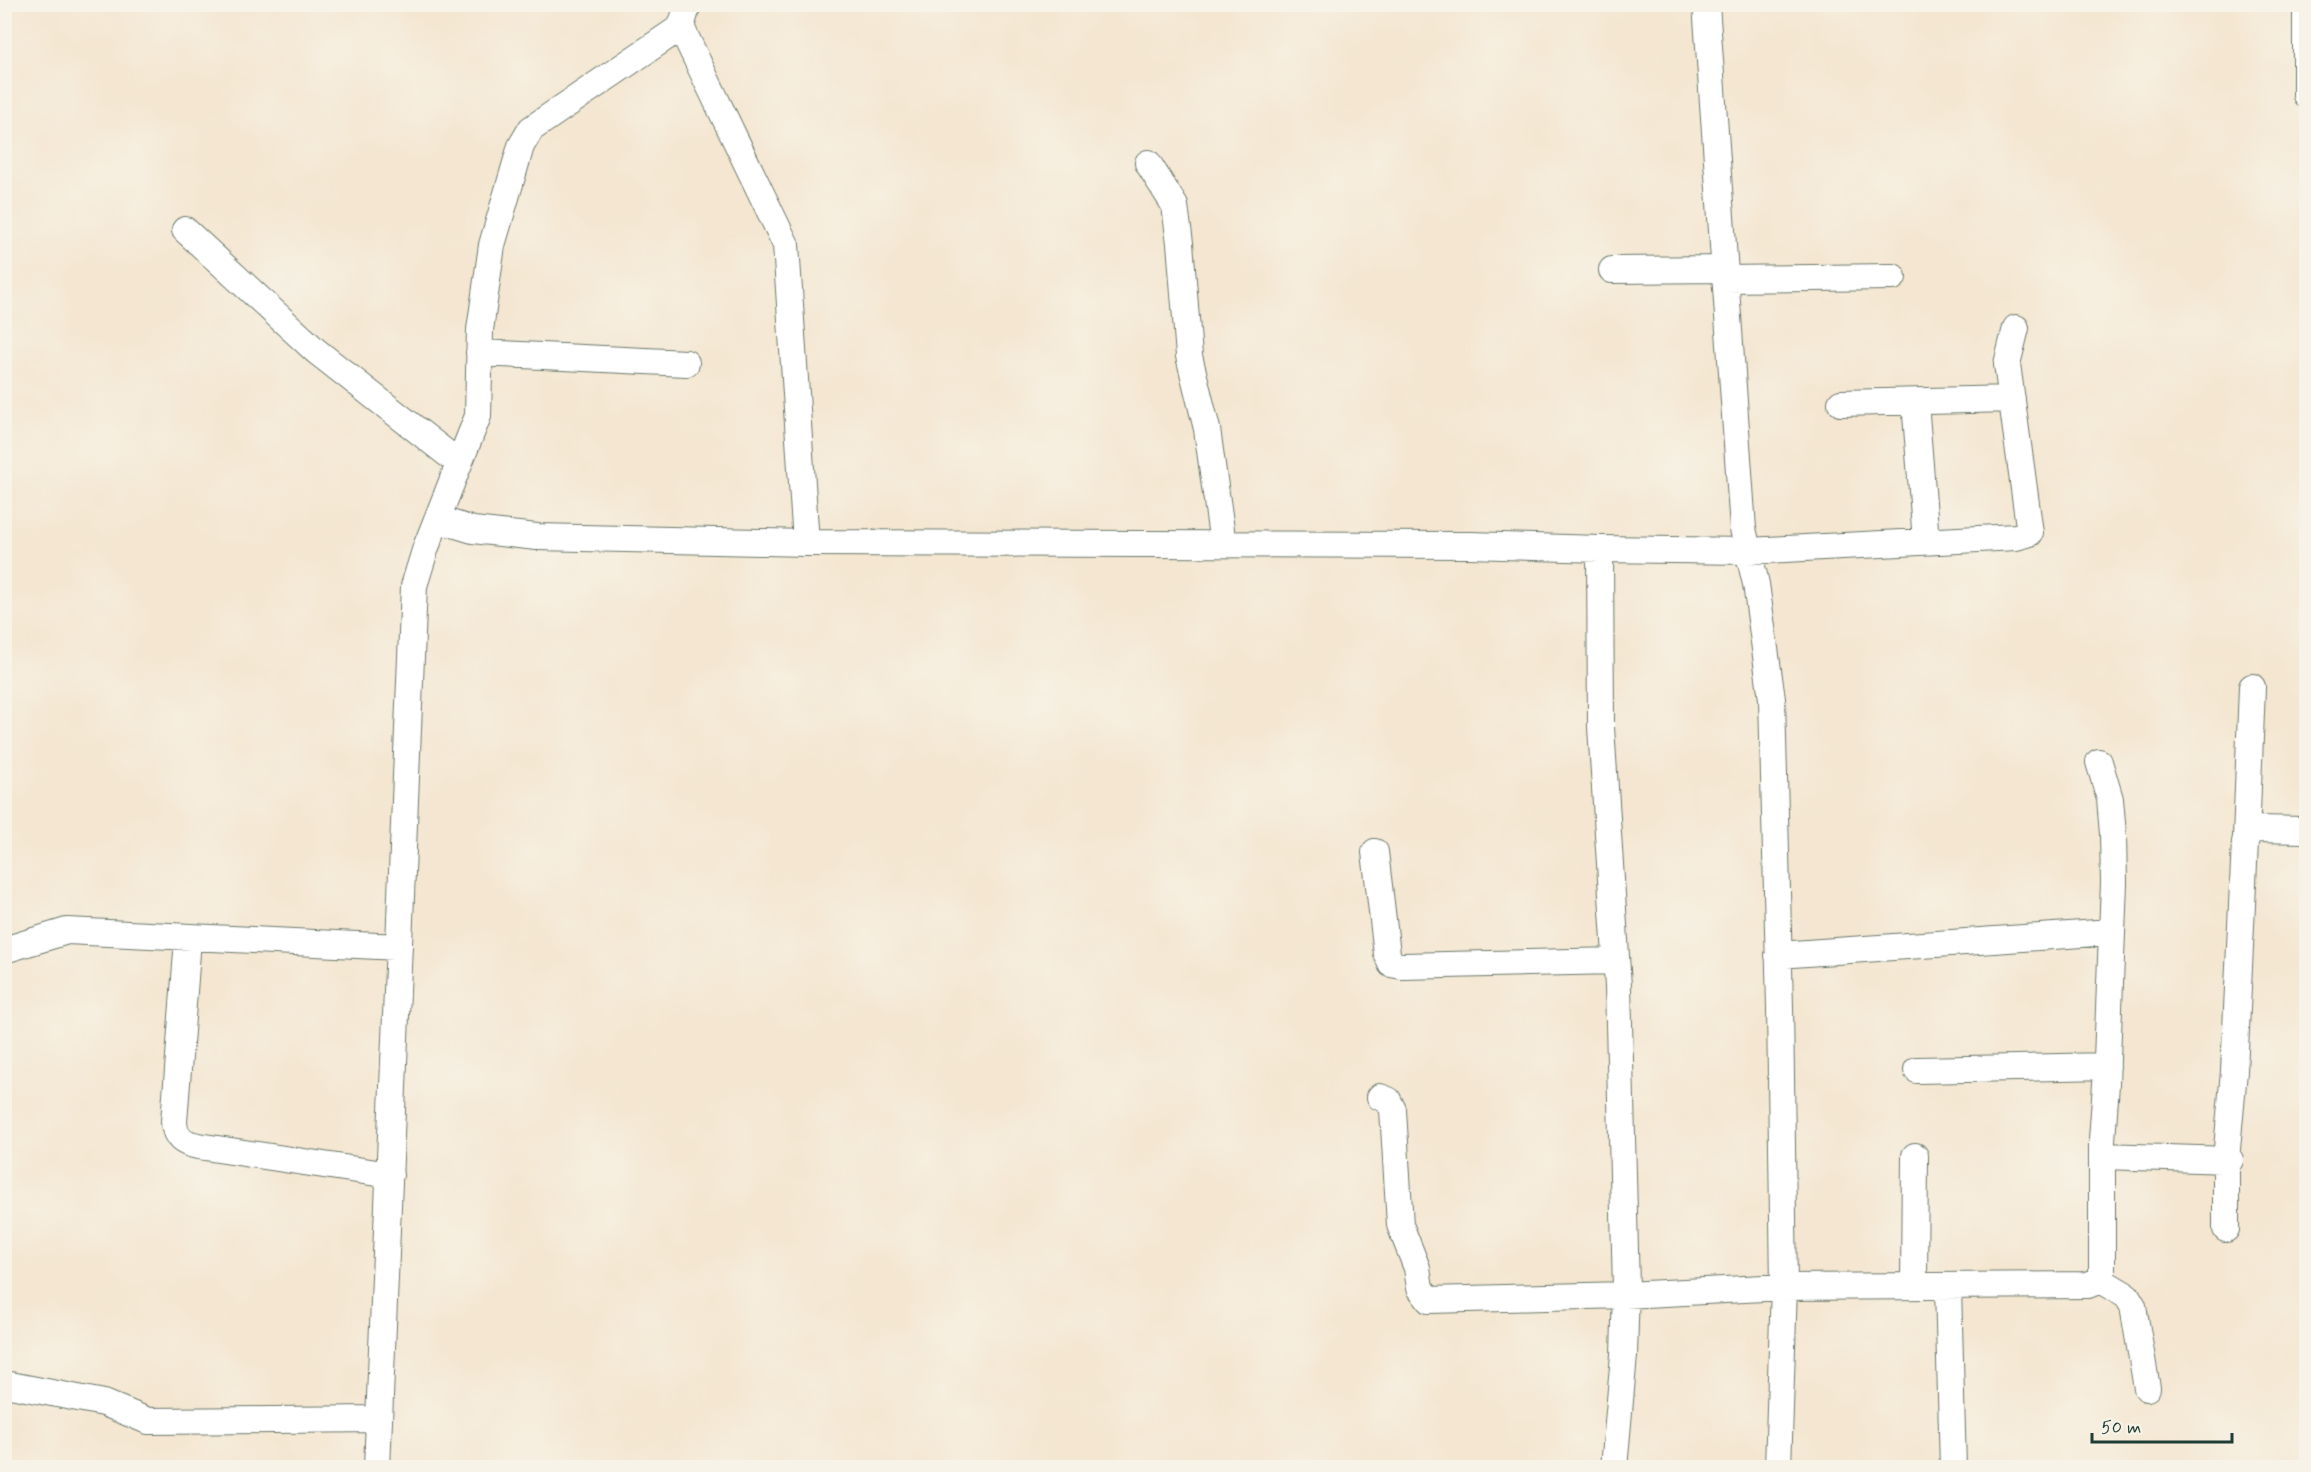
<svg xmlns="http://www.w3.org/2000/svg" width="2311" height="1472" font-family="Mynerve,sans-serif">
<style>
.lines{fill:none;stroke-linecap:round;stroke-linejoin:round}
.minor-casing{stroke:#6a786b;stroke-width:28}
.minor{stroke:#fff;stroke-width:26}
</style>
<rect width="100%" height="100%" fill="#f7f3e8"/>
<filter id="ink" filterUnits="userSpaceOnUse"><feTurbulence type="fractalNoise" baseFrequency=".0167" numOctaves="2"/><feDisplacementMap in="SourceGraphic" scale="12" xChannelSelector="R" yChannelSelector="G"/><feConvolveMatrix kernelMatrix="1 2 1 2 8 2 1 2 1" color-interpolation-filters="sRGB"/></filter>
<filter id="wash" filterUnits="userSpaceOnUse"><feTurbulence type="fractalNoise" baseFrequency=".008" numOctaves="4" result="noise"/><feDisplacementMap in="SourceGraphic" scale="24" xChannelSelector="R" yChannelSelector="G"/><feGaussianBlur stdDeviation="1.35" result="paint"/><feColorMatrix in="noise" values="0 0 0 0 0 0 0 0 0 0 0 0 0 0 0 0 0 1.4 0 .05"/><feComposite in="paint" operator="in"/></filter>
<g filter="url(#wash)">
<rect width="100%" height="100%" fill="#f4e6d0"/>
</g>
<g filter="url(#ink)">
<g class="lines">
<defs>
<path id="minor" d="M1706,4L1743,529L1756,584L1772,699L1780,1007L1784,1287L1778,1468
M2306,4V95
M681,27L786,245L806,543
M1148,163L1175,206L1180,243L1189,356L1207,429L1223,544
M185,230L316,351L459,463
M1612,270L1724,269
M1725,279L1893,277
M479,353L686,363
M1915,402L1926,541
M1841,403L2012,399
M437,519L473,530L537,537L806,543L1471,545L1600,549L1747,551L2016,537L2030,533L2007,364L2016,328
M1600,549L1601,727L1618,986L1626,1288L1624,1355L1614,1468
M2246,837L2252,687
M1375,852L1387,954L1391,964L1402,966L1616,961
M188,939L174,1122C175,1138 183,1143 198,1146L390,1175
M4,950L67,931L399,947
M1778,955L2111,932
M1917,1070L2107,1066
M1380,1097L1388,1100L1393,1110L1400,1225L1417,1268L1420,1288L1429,1300L1625,1295L1784,1287L2088,1285L2100,1280L2102,1273V1140L2106,1084L2114,883L2113,834L2110,799L2099,762
M2102,1156L2230,1160
M2226,1229V1160L2234,1071L2245,842L2249,831L2254,829L2306,830
M2100,1280L2127,1296L2133,1306L2147,1388
M1914,1286L1915,1156
M1948,1288L1953,1468
M5,1384L104,1403L148,1421L379,1419
M377,1468L414,586L426,547L478,416L480,330L492,245L521,146L531,129L681,27L688,4"/>
</defs>
<use href="#minor" class="minor-casing"/>
<use href="#minor" class="minor"/>
</g>
</g>
<rect width="2311" height="1472" fill="none" stroke="#f7f3e8" stroke-width="24"/>
<path d="M2092 1433v9h140v-9" fill="none" stroke="#1f3d34" stroke-width="3"/>
<text x="2101" y="1433" font-size="18" fill="#1f3d34" stroke="#f7f3e8" stroke-width="4.5" paint-order="stroke">50 m</text>
</svg>
